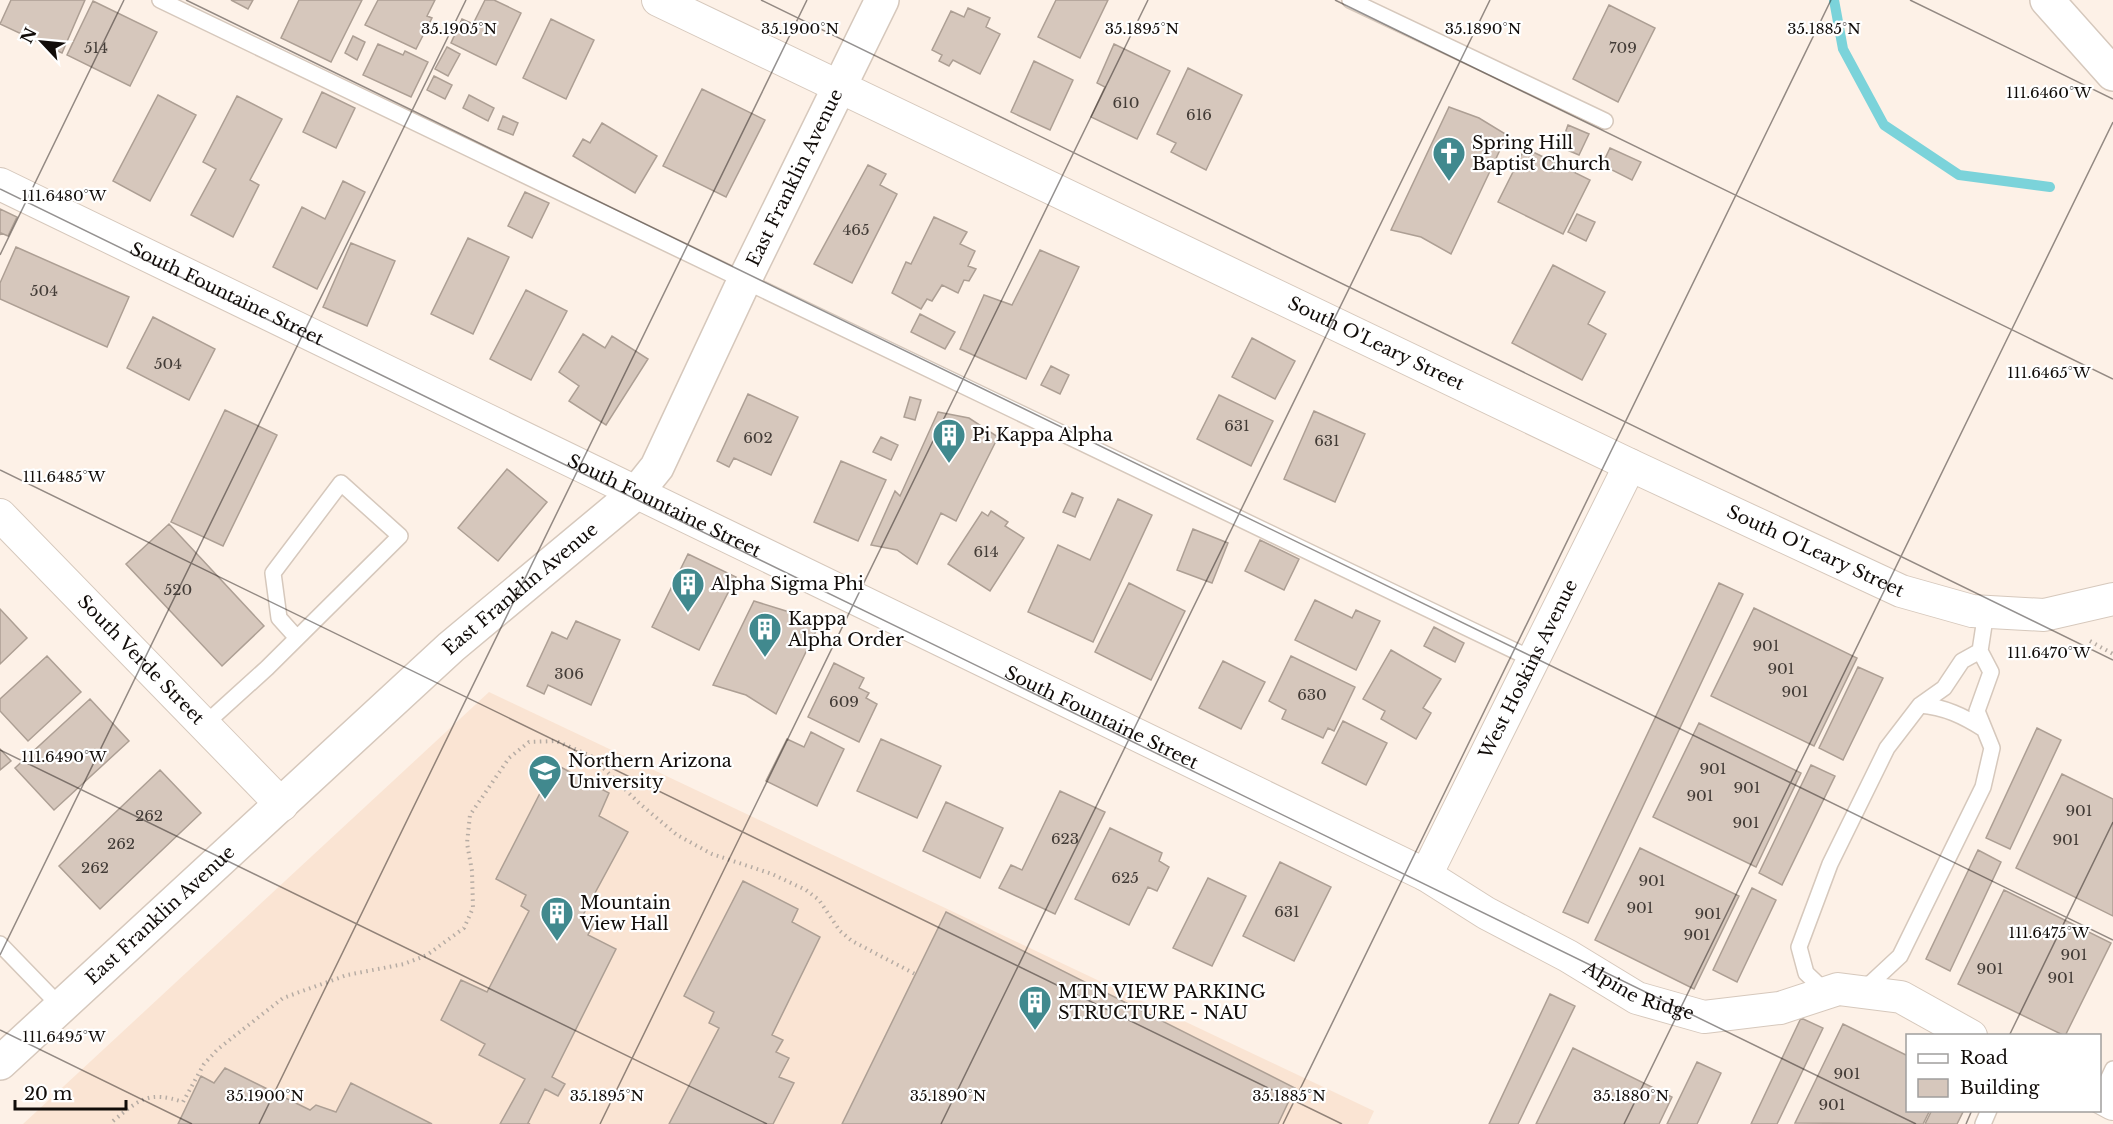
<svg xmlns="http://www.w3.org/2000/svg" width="2113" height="1124" font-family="'Libre Baskerville',serif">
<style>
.built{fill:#fae4d3}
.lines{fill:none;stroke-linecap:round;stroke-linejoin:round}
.stream{stroke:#7bd3da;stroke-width:10}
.building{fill:#d6c7bc;stroke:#ad9f94;stroke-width:1.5}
.lane-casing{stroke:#d6c8bc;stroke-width:18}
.street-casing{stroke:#d6c8bc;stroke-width:34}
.secondary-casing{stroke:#d6c8bc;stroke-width:36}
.path{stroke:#b6aca4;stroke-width:4;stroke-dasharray:1.5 4.5;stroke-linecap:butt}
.lane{stroke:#fff;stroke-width:15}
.street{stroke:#fff;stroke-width:32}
.secondary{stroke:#fff;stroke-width:33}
.ticks{fill:none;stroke:#110c09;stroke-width:1.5;stroke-opacity:0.45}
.labels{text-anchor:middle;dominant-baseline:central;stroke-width:4.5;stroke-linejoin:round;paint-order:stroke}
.number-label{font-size:15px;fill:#423b36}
.poi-label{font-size:18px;fill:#110c09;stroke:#fff;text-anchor:start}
.street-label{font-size:18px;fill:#110c09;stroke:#fff}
.ticks-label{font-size:15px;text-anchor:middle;fill:#110c09;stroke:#fff;stroke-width:4.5;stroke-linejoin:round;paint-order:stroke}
</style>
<rect width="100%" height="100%" fill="#fdf1e7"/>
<path class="built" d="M489,692L1374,1111L1368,1124H23Z"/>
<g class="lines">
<path class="stream" d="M1834,0L1843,49L1884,125L1959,175L2050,187"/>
</g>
<path class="building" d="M11,0H85L62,53L0,24Z
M231,0H253L248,9Z
M299,0H362L331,62L281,38Z
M378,0H435L427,16L432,18L416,49L365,25Z
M485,0H494L521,13L496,65L451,43L462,19L473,24Z
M1056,0H1108L1080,58L1038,37Z
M93,1L157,32L130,86L67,55Z
M1609,5L1655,28L1618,102L1573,79Z
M968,8L990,18L986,27L1000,34L980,74L953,60L949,66L939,61L942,55L932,50L951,11L964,17Z
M551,19L594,40L566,99L523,78Z
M353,36L365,42L357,60L345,53Z
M378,44L403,55L405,51L428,62L411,97L363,75Z
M1114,44L1170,71L1137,139L1091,117L1105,87L1097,83Z
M447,47L460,54L448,76L435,69Z
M1034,61L1073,80L1050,130L1011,112Z
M1188,68L1242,95L1206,170L1171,152L1176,143L1157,134Z
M434,76L452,85L445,99L427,90Z
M702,89L765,120L726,197L663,166Z
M322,92L355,108L336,148L303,132Z
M158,95L196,115L150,201L113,181Z
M469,95L494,108L488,121L463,108Z
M237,96L282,119L250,180L259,185L233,237L191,215L216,169L203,162Z
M1449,107L1479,118L1507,135L1451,254L1421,237L1391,230Z
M503,116L518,123L513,135L498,129Z
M602,123L657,156L635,193L573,156L583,139L590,143Z
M1568,125L1589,134L1579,155L1560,147Z
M1525,148L1590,180L1563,234L1498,202Z
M1610,148L1641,162L1632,180L1602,165Z
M868,165L886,174L880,185L897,194L852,283L814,264Z
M343,181L365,192L317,289L273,267L302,207L325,219Z
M525,192L549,203L532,238L508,226Z
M0,209L17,217L8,236L1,233L0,235Z
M1577,214L1595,222L1586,241L1568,232Z
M934,217L967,232L960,244L975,251L968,266L976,269L969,281L964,280L958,293L942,285L932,301L927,299L921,309L892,293L906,262L911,264Z
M468,238L509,257L473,334L431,314Z
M351,243L395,261L367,326L323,307Z
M16,247L129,297L107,347L0,299V283Z
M1040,250L1079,267L1026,379L960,349L984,295L1012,305Z
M1553,265L1605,292L1588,324L1606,334L1582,380L1512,343Z
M526,290L567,311L531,380L490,359Z
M920,314L955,332L945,349L911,332Z
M153,317L215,349L189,400L127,368Z
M583,334L605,348L612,336L648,359L606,425L569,401L579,386L559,372Z
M1252,338L1295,361L1275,399L1232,377Z
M1051,366L1069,375L1060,394L1041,385Z
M748,394L798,417L771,475L734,458L729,467L717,461Z
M1219,395L1273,421L1251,466L1197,439Z
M910,397L921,400L915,420L904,417Z
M225,410L277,435L223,546L171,522Z
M1314,411L1365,434L1335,502L1284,479Z
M938,412L969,418L998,437L956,521L941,513L917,564L897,550L871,545L895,491L900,496Z
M881,437L898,445L891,460L873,452Z
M841,461L886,480L858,541L814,522Z
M507,469L547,502L498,561L458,528Z
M1072,493L1083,498L1075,517L1063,512Z
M1118,499L1152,515L1093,642L1028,612L1058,545L1090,560Z
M991,511L1008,522L1005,526L1024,538L990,591L948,564L982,512L988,516Z
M169,524L264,626L222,666L126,564Z
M1193,529L1228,543L1212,583L1177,570Z
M1260,540L1299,559L1284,590L1245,571Z
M688,554L736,577L699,650L652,627Z
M1129,583L1185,611L1151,680L1095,652Z
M1719,583L1743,594L1588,923L1563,912Z
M1315,600L1352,618L1356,610L1380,621L1356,670L1295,640Z
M754,601L786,611L816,631L776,714L746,695L713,685Z
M1754,608L1857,658L1814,746L1711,696Z
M0,609L27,638L0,664Z
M576,621L620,640L591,705L548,685L544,694L527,686L552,632L567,639Z
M1434,627L1464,643L1455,662L1424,646Z
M1391,650L1441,679L1423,708L1431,713L1416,739L1381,719L1385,711L1363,699Z
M47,656L81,692L28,741L0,711V699Z
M1291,656L1355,687L1334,731L1328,728L1323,738L1282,719L1286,710L1269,701Z
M1223,661L1265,682L1241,729L1199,708Z
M834,663L864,678L859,688L869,693L866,698L877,704L859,742L808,717Z
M1858,667L1883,678L1843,760L1819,748Z
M90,699L129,741L54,810L15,768Z
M1343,721L1387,743L1366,785L1322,763Z
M1699,723L1801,773L1756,867L1653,817Z
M2037,728L2061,740L2010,849L1986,838Z
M811,732L844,749L817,806L766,781L787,739L804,747Z
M881,739L941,766L917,818L857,791Z
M0,749L11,761L0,770Z
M555,764L609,793L599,816L628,832L582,917L594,923L588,935L616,949L552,1077L565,1084L558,1096L545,1089L528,1123L530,1124H500L525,1079L479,1055L485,1044L441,1020L461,980L487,992L529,911L521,906L526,895L496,879Z
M1811,765L1835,776L1782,885L1759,873Z
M160,770L201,813L100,909L59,866Z
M2062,774L2113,799V916L2016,868Z
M1060,791L1105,812L1055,914L999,888L1011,865L1022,870Z
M946,802L1003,828L980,878L923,851Z
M1110,828L1162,853L1159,861L1169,867L1157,891L1148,887L1129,925L1075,899Z
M1640,848L1739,896L1694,989L1595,940Z
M1978,850L2001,862L1950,971L1926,959Z
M1280,862L1331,887L1294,961L1243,936Z
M1208,878L1246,896L1212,966L1173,948Z
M743,881L798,909L792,922L820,937L772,1035L783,1040L776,1052L789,1058L779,1077L794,1083L773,1124H669L719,1028L709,1023L714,1012L684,996Z
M1752,888L1776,900L1737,982L1713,970Z
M2004,890L2111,943L2065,1036L1958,984Z
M946,912L1295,1088L1278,1124H842Z
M1550,994L1575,1006L1518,1124H1489Z
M1801,1018L1823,1028L1777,1124H1751Z
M1843,1024L1908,1056V1110H1930L1923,1124L1795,1123Z
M1573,1048L1672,1097L1659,1124H1536Z
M1697,1062L1721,1073L1697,1124H1667Z
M225,1068L310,1110L316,1105L336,1112L351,1083L432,1124H178L201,1076L214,1083Z
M1932,1110H1964L1957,1124H1925Z"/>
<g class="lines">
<defs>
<path id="lane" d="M160,0L1534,660
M1350,0L1605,121
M1920,705C1945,707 1963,716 1984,729
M204,725L267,668L400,536L341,483L273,573L279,618L297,638
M0,944L61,1007
M1861,987L1871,983L1900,956L1983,787L1992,748L1977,711L1991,672L1980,651L1986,612
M1826,992L1806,973L1799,947L1830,864L1887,748L1920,705L1944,688L1962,661L1980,651
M2100,1097L2113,1069
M1983,1124L1989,1110"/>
<g id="street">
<path id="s1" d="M658,0L1630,465L1901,591L1972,611L2044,615L2113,599"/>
<path id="s2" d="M0,184L1426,875L1486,913L1568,956L1637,998L1704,1017L1780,1008L1838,989L1901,997L1971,1036"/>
<path id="s3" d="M0,515L282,805"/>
<path id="s4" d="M1426,875L1630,465"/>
<path d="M2100,1097L2113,1104"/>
</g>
<g id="secondary">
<path d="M2047,0L2113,74"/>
<path id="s5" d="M0,1063L451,647L637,492L657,467L744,281L882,0"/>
</g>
</defs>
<use href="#lane" class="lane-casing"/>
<use href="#street" class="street-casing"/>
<use href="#secondary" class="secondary-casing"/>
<path class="path" d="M2090,641L2113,654
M113,1121C139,1100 148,1090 183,1102L204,1064L218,1049L283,998L347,975L404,964L427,955L464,928L473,908L472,871L467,843L470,815L509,758L529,742L556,741L591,756L639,803L677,835L712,854L772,874L806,890L819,900L840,931L852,941L915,974"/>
<use href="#lane" class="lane"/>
<use href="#street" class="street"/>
<use href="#secondary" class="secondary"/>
</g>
<path class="ticks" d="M186,0L2113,940M761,0L2113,660M1335,0L2113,379M1910,0L2113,99M0,189L1916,1124M0,255L124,0M0,470L1342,1124M0,750L767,1124M0,955L466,0M0,1030L192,1124M2009,1036L2113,822M259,1124L807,0M600,1124L1148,0M941,1124L1490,0M1283,1124L1831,0M1624,1124L2113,122M1966,1124L1972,1110"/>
<defs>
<symbol id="church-pin" viewBox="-11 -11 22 30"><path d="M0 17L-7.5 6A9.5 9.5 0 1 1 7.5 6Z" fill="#41898e" stroke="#fff"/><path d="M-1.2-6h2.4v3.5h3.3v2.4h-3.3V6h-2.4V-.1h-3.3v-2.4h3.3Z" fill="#fff"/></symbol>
<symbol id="building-pin" viewBox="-11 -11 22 30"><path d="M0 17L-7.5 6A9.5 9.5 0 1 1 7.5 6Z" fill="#41898e" stroke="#fff"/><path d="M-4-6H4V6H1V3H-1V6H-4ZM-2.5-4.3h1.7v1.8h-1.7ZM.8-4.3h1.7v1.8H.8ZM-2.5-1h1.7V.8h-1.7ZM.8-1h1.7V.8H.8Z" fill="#fff"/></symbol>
<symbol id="university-pin" viewBox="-11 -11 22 30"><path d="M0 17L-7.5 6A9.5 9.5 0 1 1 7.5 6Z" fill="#41898e" stroke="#fff"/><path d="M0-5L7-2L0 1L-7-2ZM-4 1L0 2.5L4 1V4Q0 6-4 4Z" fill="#fff"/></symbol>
</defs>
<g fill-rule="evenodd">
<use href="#church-pin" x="1430" y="134" width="38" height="52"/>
<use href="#building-pin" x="930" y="416" width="38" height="52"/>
<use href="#building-pin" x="669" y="565" width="38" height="52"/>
<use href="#building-pin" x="746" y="610" width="38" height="52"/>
<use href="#university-pin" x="526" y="752" width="38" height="52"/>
<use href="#building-pin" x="538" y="894" width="38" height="52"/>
<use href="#building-pin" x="1016" y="983" width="38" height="52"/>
</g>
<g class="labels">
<g class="number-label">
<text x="96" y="47">514</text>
<text x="1623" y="47">709</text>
<text x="1126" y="102">610</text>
<text x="1199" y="114">616</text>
<text x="856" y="229">465</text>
<text x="44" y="290">504</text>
<text x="168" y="363">504</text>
<text x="1237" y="425">631</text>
<text x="758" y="437">602</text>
<text x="1327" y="440">631</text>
<text x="986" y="551">614</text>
<text x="178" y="589">520</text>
<text x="1766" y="645">901</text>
<text x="1781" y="668">901</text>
<text x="569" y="673">306</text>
<text x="1795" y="691">901</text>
<text x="1312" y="694">630</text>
<text x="844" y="701">609</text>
<text x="1713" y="768">901</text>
<text x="1747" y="787">901</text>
<text x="1700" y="795">901</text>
<text x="2079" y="810">901</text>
<text x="149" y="815">262</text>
<text x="1746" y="822">901</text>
<text x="1065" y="838">623</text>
<text x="2066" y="839">901</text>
<text x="121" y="843">262</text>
<text x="95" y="867">262</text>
<text x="1125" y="877">625</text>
<text x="1652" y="880">901</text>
<text x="1640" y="907">901</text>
<text x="1287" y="911">631</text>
<text x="1708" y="913">901</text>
<text x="1697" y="934">901</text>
<text x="2074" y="954">901</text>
<text x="1990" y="968">901</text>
<text x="2061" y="977">901</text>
<text x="1847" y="1073">901</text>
<text x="1832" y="1104">901</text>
</g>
<g class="poi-label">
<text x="1472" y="143">Spring Hill<tspan x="1472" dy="21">Baptist Church</tspan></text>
<text x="972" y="435">Pi Kappa Alpha</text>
<text x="711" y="584">Alpha Sigma Phi</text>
<text x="788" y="619">Kappa<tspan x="788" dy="21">Alpha Order</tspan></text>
<text x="568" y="761">Northern Arizona<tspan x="568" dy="21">University</tspan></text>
<text x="580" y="903">Mountain<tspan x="580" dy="21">View Hall</tspan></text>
<text x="1058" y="992">MTN VIEW PARKING<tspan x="1058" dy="21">STRUCTURE - NAU</tspan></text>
</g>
<g class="street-label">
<text stroke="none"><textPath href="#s5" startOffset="1208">East Franklin Avenue</textPath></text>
<text stroke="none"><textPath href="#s2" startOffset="252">South Fountaine Street</textPath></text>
<text stroke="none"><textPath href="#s1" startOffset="796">South O'Leary Street</textPath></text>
<text stroke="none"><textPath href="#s2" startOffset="738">South Fountaine Street</textPath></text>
<text stroke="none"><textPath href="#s1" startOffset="1282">South O'Leary Street</textPath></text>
<text stroke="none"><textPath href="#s5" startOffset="704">East Franklin Avenue</textPath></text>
<text stroke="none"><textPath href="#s3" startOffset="202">South Verde Street</textPath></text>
<text stroke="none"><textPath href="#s4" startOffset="230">West Hoskins Avenue</textPath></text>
<text stroke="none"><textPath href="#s2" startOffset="1224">South Fountaine Street</textPath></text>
<text stroke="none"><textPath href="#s5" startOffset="218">East Franklin Avenue</textPath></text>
<text stroke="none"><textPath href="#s2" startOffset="1828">Alpine Ridge</textPath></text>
</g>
</g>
<g class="ticks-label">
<text x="459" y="34">35.1905°N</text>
<text x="800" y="34">35.1900°N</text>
<text x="1142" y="34">35.1895°N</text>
<text x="1483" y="34">35.1890°N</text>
<text x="1824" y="34">35.1885°N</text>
<text x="2049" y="98">111.6460°W</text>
<text x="64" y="201">111.6480°W</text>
<text x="2049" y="378">111.6465°W</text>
<text x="64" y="482">111.6485°W</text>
<text x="2049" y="658">111.6470°W</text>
<text x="64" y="762">111.6490°W</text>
<text x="2049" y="938">111.6475°W</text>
<text x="64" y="1042">111.6495°W</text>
<text x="265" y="1101">35.1900°N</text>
<text x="607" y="1101">35.1895°N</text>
<text x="948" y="1101">35.1890°N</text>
<text x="1289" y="1101">35.1885°N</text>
<text x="1631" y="1101">35.1880°N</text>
</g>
<rect x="1906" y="1034" width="195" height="78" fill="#ffffff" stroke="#a09e9d" stroke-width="1.5"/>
<rect x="1918" y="1054" width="30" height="9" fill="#ffffff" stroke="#a09e9d" stroke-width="1.5"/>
<text x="1960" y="1064" font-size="18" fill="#110c09">Road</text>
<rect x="1918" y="1079" width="30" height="18" fill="#d6c7bc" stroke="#a09e9d" stroke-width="1.5"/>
<text x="1960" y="1094" font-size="18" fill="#110c09">Building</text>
<g transform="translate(42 42) rotate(296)" stroke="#ffffff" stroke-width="4.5" paint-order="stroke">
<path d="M0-4.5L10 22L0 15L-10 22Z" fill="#110c09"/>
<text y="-9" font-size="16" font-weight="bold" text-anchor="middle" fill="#110c09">N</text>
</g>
<path d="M15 1100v9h111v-9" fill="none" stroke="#110c09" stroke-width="3"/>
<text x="24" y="1100" font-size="18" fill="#110c09" stroke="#ffffff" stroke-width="4.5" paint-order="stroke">20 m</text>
</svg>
